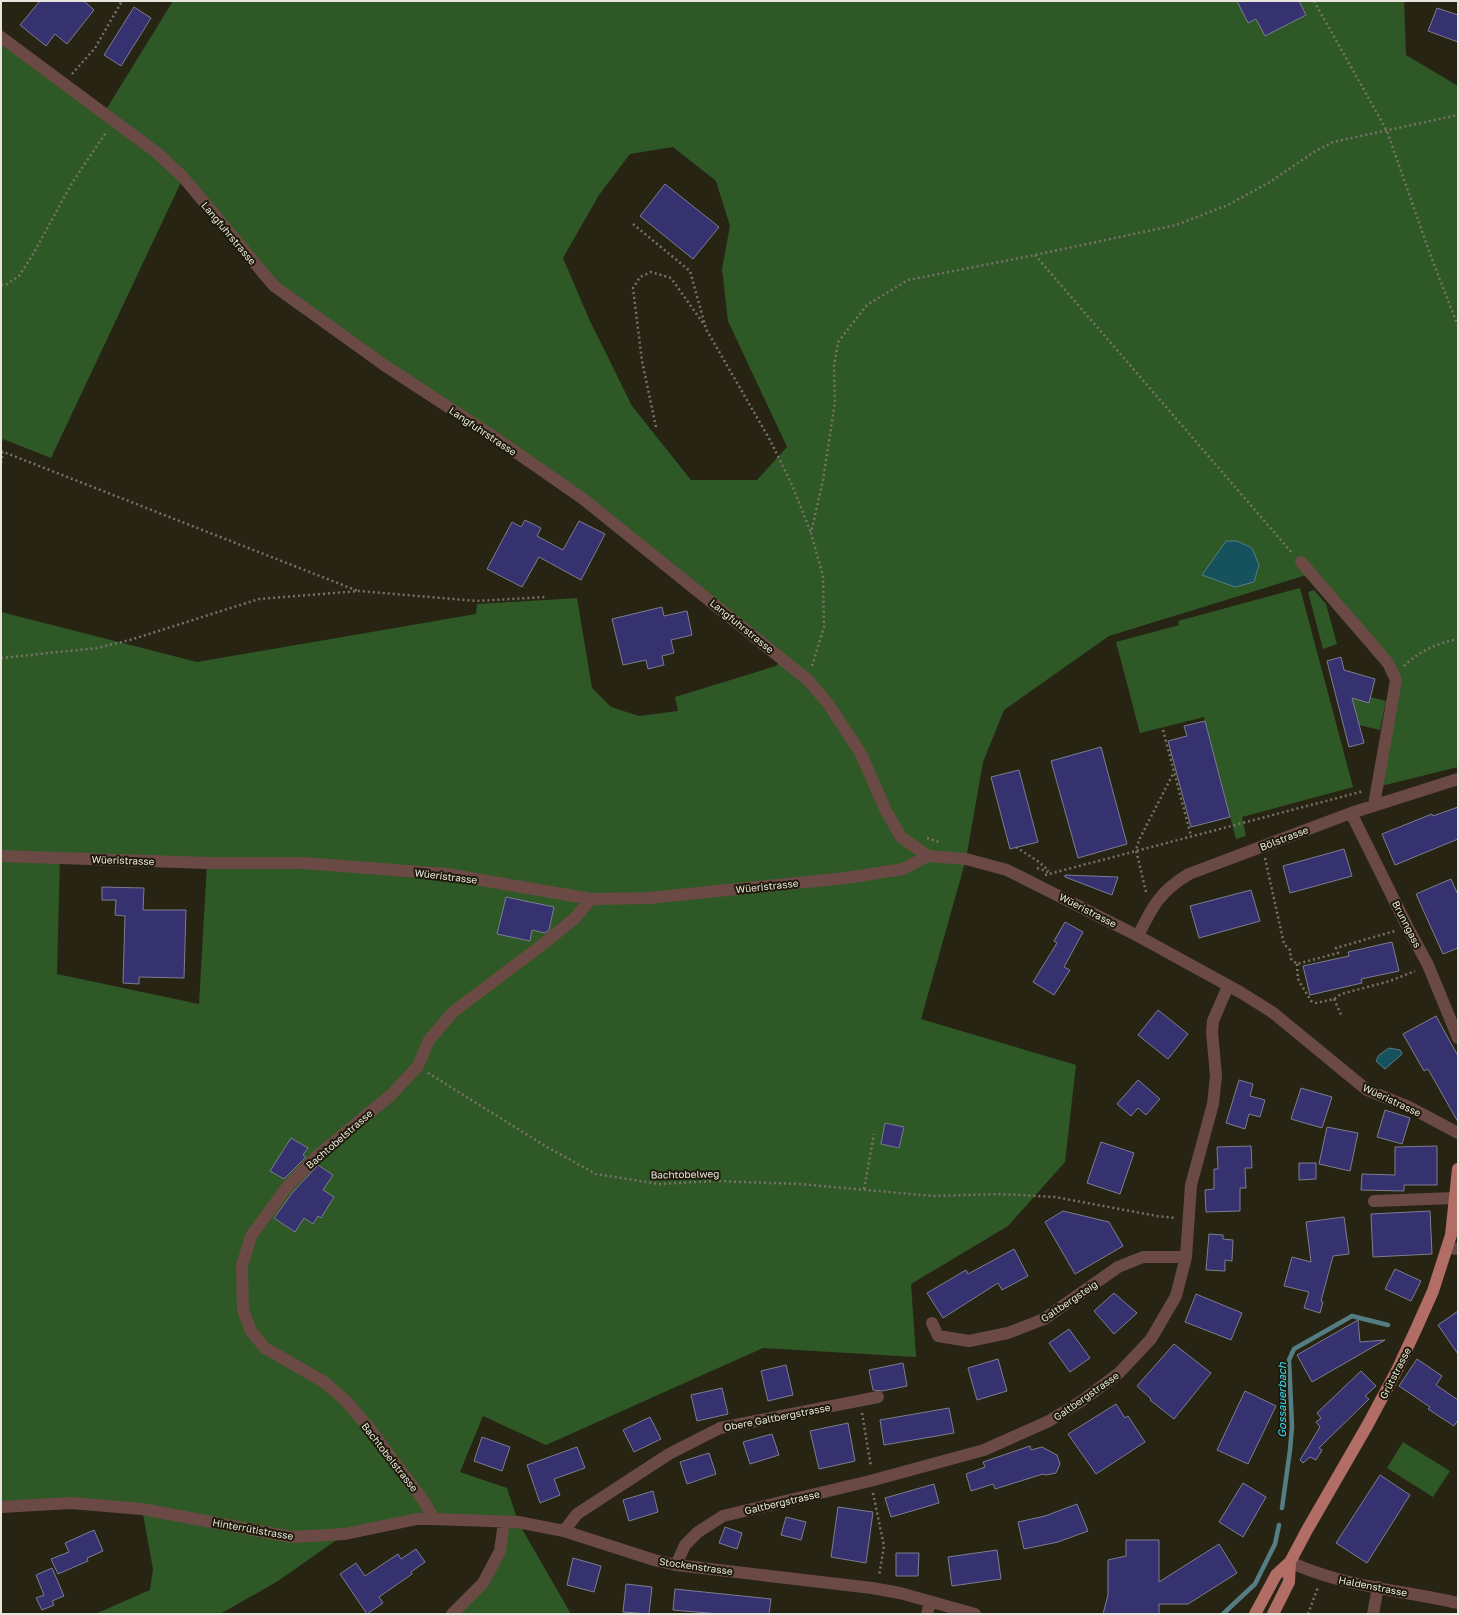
<svg xmlns="http://www.w3.org/2000/svg" width="1459" height="1615" font-family="'Golos Text',sans-serif">
<style>
.green{fill:#2f5827;fill-rule:evenodd}
.water{fill:#16515e;stroke:#557e84}
.lines{fill:none;stroke-linecap:round;stroke-linejoin:round}
.stream{stroke:#557e84;stroke-width:4.5}
.building{fill:#36316f;stroke:#7c7d8f}
.path{stroke:#777366;stroke-width:2.5;stroke-dasharray:2 3;stroke-linecap:butt}
.minor{stroke:#6b4a45;stroke-width:12}
.major{stroke:#b26e65;stroke-width:12}
.labels{text-anchor:middle;dominant-baseline:central;stroke-width:4;stroke-linejoin:round;paint-order:stroke}
.street-label{font-size:10px;fill:#e8e6dc;stroke:#1e1a0a}
.water-label{font-size:11px;font-style:italic;fill:#3cdafc;stroke:#1e1a0a}
</style>
<rect width="100%" height="100%" fill="#282414"/>
<path class="green" d="M173,1H1404L1406,55L1458,86V767L1377,787L1396,680L1310,574L1109,636L1004,710L983,762L966,859L921,1019L1076,1065L1065,1162L1008,1226L911,1284L916,1357L763,1348L546,1445L483,1416L460,1472L507,1488L518,1522L571,1614H452L483,1583L504,1522L434,1519L345,1534L278,1581L220,1614H95L150,1590L153,1569L142,1509L1,1507V612L197,662L476,614L477,604L577,598L592,688L611,707L639,716L678,711L675,697L776,666L783,659L582,498L274,286L183,178L51,458L3,439L1,446V37L104,113ZM673,147L716,181L730,226L722,269L728,321L787,447L757,480H691L632,406L589,319L563,258L599,195L630,154ZM60,858L207,864L199,1004L57,974Z
M1300,588L1353,787L1242,817L1246,836L1236,839L1204,717L1140,733L1116,642L1179,625L1178,621Z
M1314,590L1326,604L1337,644L1323,649L1308,592Z
M1370,697L1386,701L1380,730L1359,725L1352,698Z
M1403,1442L1450,1471L1433,1497L1387,1468Z"/>
<path class="water" d="M1226,541H1237L1252,548L1259,565L1254,582L1235,587L1202,575Z
M1389,1048L1400,1050L1402,1054L1385,1069L1376,1061L1379,1055Z"/>
<g class="lines">
<path class="stream" d="M1282,1508L1290,1450L1292,1427L1289,1360L1294,1349L1352,1316L1388,1325
M1223,1614L1255,1584L1275,1544L1279,1525"/>
</g>
<path class="building" d="M40,1H84L94,10L67,44L55,34L46,46L20,25Z
M1237,1H1299L1306,15L1265,36L1256,19L1248,23Z
M134,7L151,18L121,66L104,55Z
M1437,8L1458,15V42L1428,31Z
M665,184L719,227L693,259L640,216Z
M525,520L541,528L537,536L563,550L579,521L605,534L581,580L539,557L522,587L487,569L512,522L521,527Z
M662,607L664,616L687,611L692,635L671,640L674,653L662,656L664,665L648,669L646,660L623,665L612,619Z
M1341,657L1344,670L1375,679L1369,703L1352,698L1364,743L1349,747L1327,661Z
M1205,721L1230,817L1191,827L1168,741L1187,736L1184,726Z
M1101,747L1127,844L1078,858L1051,761Z
M1019,770L1038,842L1010,849L991,777Z
M1458,807V839L1395,865L1382,834L1432,814L1433,816Z
M1344,849L1352,876L1290,893L1283,866Z
M1065,875L1118,877L1112,895L1065,877Z
M1451,879L1458,895V948L1443,954L1416,894Z
M102,887L144,888L143,910H186L184,978L139,977V984L123,983L125,916L115,915L116,900H102Z
M1251,890L1260,921L1199,938L1190,906Z
M506,897L554,907L549,930L545,933L532,930L530,941L497,934Z
M1065,922L1083,932L1064,967L1070,970L1054,995L1033,982L1057,943L1054,941Z
M1392,942L1399,971L1361,979L1362,983L1310,995L1303,966L1349,956L1348,952Z
M1158,1010L1188,1034L1168,1059L1138,1035Z
M1436,1016L1458,1056V1122L1428,1069L1424,1071L1403,1034Z
M1138,1080L1160,1099L1146,1115L1138,1108L1131,1116L1117,1104Z
M1239,1080L1253,1084L1250,1096L1265,1100L1260,1117L1249,1114L1245,1129L1226,1123Z
M1301,1088L1332,1097L1322,1128L1291,1119Z
M1385,1110L1410,1118L1402,1144L1377,1137Z
M885,1123L904,1127L899,1148L881,1144Z
M1327,1127L1358,1133L1350,1171L1319,1164Z
M291,1138L308,1148L303,1155L306,1157L284,1179L270,1171Z
M1101,1142L1134,1153L1120,1194L1087,1183Z
M1251,1146L1252,1168H1245L1246,1188H1240V1211L1206,1212L1205,1190L1214,1189V1169H1218L1217,1147Z
M1437,1146V1185H1404V1191L1361,1190L1362,1174L1395,1175V1147Z
M1299,1163H1316V1179L1299,1180Z
M318,1165L333,1175L323,1190L334,1197L321,1218L318,1216L313,1224L304,1218L295,1232L274,1218L293,1192Z
M1063,1211L1109,1222L1123,1246L1075,1274L1045,1222Z
M1430,1211L1432,1254L1373,1257L1371,1214Z
M1344,1217L1349,1254L1333,1256L1321,1301L1323,1302L1320,1313L1304,1308L1309,1292L1284,1286L1292,1257L1311,1262L1306,1222Z
M1209,1234L1223,1235V1239L1233,1240L1232,1261L1225,1260V1271L1206,1270Z
M1014,1249L1028,1276L1002,1290L998,1283L943,1318L927,1293L966,1270L968,1274Z
M1395,1269L1421,1281L1411,1301L1385,1289Z
M1114,1293L1137,1313L1114,1334L1094,1311Z
M1196,1294L1242,1313L1231,1340L1185,1322Z
M1458,1311V1354L1438,1325Z
M1358,1320L1360,1342L1385,1340L1312,1382L1297,1355Z
M1069,1329L1090,1358L1070,1372L1049,1343Z
M1174,1344L1211,1373L1174,1419L1150,1400L1151,1399L1137,1386Z
M998,1359L1007,1391L977,1400L968,1368Z
M1417,1359L1442,1376L1436,1385L1458,1400V1420L1454,1426L1428,1409L1430,1407L1399,1386Z
M903,1363L907,1386L882,1391L873,1390L869,1370Z
M786,1365L793,1395L768,1401L761,1371Z
M1361,1371L1376,1386L1365,1396L1369,1399L1319,1448L1322,1450L1316,1460L1310,1457L1303,1463L1300,1460L1320,1427L1316,1422L1321,1418L1317,1413Z
M722,1388L728,1414L697,1421L691,1395Z
M1245,1391L1276,1406L1248,1464L1217,1450Z
M1116,1404L1125,1418L1128,1416L1145,1442L1096,1474L1068,1434Z
M949,1408L954,1433L884,1445L880,1420Z
M650,1417L661,1439L634,1452L623,1430Z
M848,1423L855,1461L819,1469L810,1431Z
M772,1434L779,1455L750,1464L743,1442Z
M482,1437L510,1447L502,1471L474,1461Z
M1030,1446L1031,1450L1042,1447L1057,1455L1060,1464L1056,1473L1046,1475L1043,1474L995,1489L993,1484L971,1491L966,1474L985,1467L983,1462Z
M577,1447L585,1468L554,1479L560,1495L540,1503L527,1465Z
M709,1453L716,1474L687,1484L680,1462Z
M1380,1475L1410,1495L1367,1563L1336,1543Z
M1243,1483L1266,1497L1243,1537L1219,1522Z
M934,1484L939,1503L891,1517L885,1498Z
M653,1491L658,1512L629,1521L623,1500Z
M1077,1504L1088,1531L1058,1542L1024,1549L1018,1522L1045,1516Z
M838,1507L873,1512L866,1563L831,1557Z
M786,1517L806,1522L801,1540L781,1535Z
M725,1527L742,1533L737,1549L719,1543Z
M94,1530L103,1551L87,1558L88,1561L58,1574L51,1559L69,1552L65,1543Z
M1126,1540H1159V1582L1219,1544L1237,1573L1188,1604H1159V1614H1103L1108,1595V1560L1126,1556Z
M416,1549L425,1562L411,1572L412,1574L379,1597L383,1603L367,1614L340,1574L356,1563L365,1576L398,1554L401,1559Z
M997,1550L1001,1579L952,1586L948,1557Z
M896,1553H919L918,1576H896Z
M573,1558L601,1566L594,1592L567,1585Z
M52,1568L64,1596L52,1601L54,1605L42,1610L36,1598L44,1595L36,1575Z
M626,1584L652,1587L649,1614L623,1612Z
M675,1589L771,1599L769,1614H719L673,1610Z"/>
<g class="lines">
<path class="path" d="M1314,1L1387,131L1430,254L1458,326
M72,74L95,48L122,1
M633,224L690,271L706,329L770,440L792,485L811,533
M1035,255L1292,553
M1,285L7,284L19,276L32,256L72,183L107,131
M656,427L642,361L633,288L640,277L651,272L671,278L705,326
M1,451L358,591
M1,463L3,452
M1,658L97,648L130,640L259,599L359,591L477,601L545,597
M812,666L824,627L823,576L811,533L823,480L835,402L834,366L838,342L867,305L908,280L1035,255L1176,225L1228,205L1270,182L1314,152L1333,142L1458,115
M1404,666C1419,651 1438,643 1458,639
M1163,730L1191,836
M927,838L939,842
M1016,847L1039,862L1049,871
M1265,858L1284,944L1290,950L1291,959L1297,964L1338,953L1336,948L1395,931
M1037,868L1051,873
M1045,875L1364,791
M1146,892L1136,850L1139,840L1174,772
M1297,964L1298,979L1311,1001L1316,1003L1334,999L1341,994L1390,981L1415,971
M1334,999L1342,1017
M428,1073L547,1147L596,1174L659,1184L716,1181L800,1184L933,1196L1001,1194L1055,1197L1157,1216L1175,1218
M864,1189L874,1134
M862,1413L871,1467
M873,1493L884,1546L879,1576
M1308,1614L1318,1587"/>
<path class="minor" d="M1,37L156,152L183,177L274,286L384,365L491,435L582,498L808,680L829,705L861,754L886,811L901,837L928,856
M1301,562L1388,663L1396,680L1374,805
M1351,813L1408,928L1428,965L1458,1038
M1,856L207,863H303L447,874L591,899L649,898L846,878L903,869L928,856L966,859L1007,870L1138,936L1240,992L1272,1012L1367,1090L1409,1107L1458,1133
M1138,936C1152,907 1160,891 1189,874L1351,813L1458,779
M1374,1201L1455,1198
M1448,1248L1458,1249
M932,1323L938,1336L969,1341L1008,1333L1044,1319L1118,1267L1143,1257H1186
M1,1507L71,1503L142,1509L292,1537L345,1534L417,1519H434L518,1522L564,1531L654,1560L676,1565L872,1588L900,1593L975,1614
M434,1519L423,1500L370,1429L345,1400L324,1382L265,1348L251,1331L243,1310L242,1266L251,1236L287,1187L317,1156L391,1095L418,1066L429,1040L453,1012L538,948L574,919L591,899
M564,1531L577,1514L669,1454L720,1428L878,1397
M1290,1562C1343,1587 1402,1590 1458,1603
M676,1565L685,1545L698,1532L723,1516L870,1481L984,1450L1049,1421L1083,1400L1119,1373L1151,1339L1176,1296L1186,1257L1191,1185L1213,1104L1216,1076L1212,1032L1213,1021L1228,986
M452,1614L483,1583L500,1551L504,1522
M927,1614L930,1601
M1373,1614L1378,1587"/>
<path class="major" d="M1255,1614L1276,1575L1290,1562L1307,1530L1367,1426L1397,1370L1417,1327L1433,1291L1451,1235L1458,1169
M1273,1614L1289,1582L1290,1562"/>
</g>
<g class="labels">
<g class="street-label">
<text transform="translate(229 233) rotate(50)">Langfuhrstrasse</text>
<text transform="translate(483 431) rotate(34)">Langfuhrstrasse</text>
<text transform="translate(742 626) rotate(39)">Langfuhrstrasse</text>
<text transform="translate(1284 838) rotate(-21)">Bölstrasse</text>
<text transform="translate(123 860) rotate(2)">Wüeristrasse</text>
<text transform="translate(446 876) rotate(7)">Wüeristrasse</text>
<text transform="translate(767 886) rotate(-6)">Wüeristrasse</text>
<text transform="translate(1088 910) rotate(27)">Wüeristrasse</text>
<text transform="translate(1407 924) rotate(63)">Brunngass</text>
<text transform="translate(1392 1100) rotate(25)">Wüeristrasse</text>
<text transform="translate(339 1139) rotate(-41)">Bachtobelstrasse</text>
<text transform="translate(685 1174) rotate(-1)">Bachtobelweg</text>
<text transform="translate(1069 1301) rotate(-34)">Galtbergsteig</text>
<text transform="translate(1395 1373) rotate(-63)">Grütstrasse</text>
<text transform="translate(1086 1396) rotate(-35)">Galtbergstrasse</text>
<text transform="translate(777 1417) rotate(-11)">Obere Galtbergstrasse</text>
<text transform="translate(390 1457) rotate(52)">Bachtobelstrasse</text>
<text transform="translate(782 1502) rotate(-13)">Galtbergstrasse</text>
<text transform="translate(253 1529) rotate(10)">Hinterrütistrasse</text>
<text transform="translate(696 1566) rotate(8)">Stockenstrasse</text>
<text transform="translate(1373 1586) rotate(11)">Haldenstrasse</text>
</g>
<g class="water-label">
<text transform="translate(1281 1400) rotate(-90)">Gossauerbach</text>
</g>
</g>
<rect width="1459" height="1615" fill="none" stroke="#e8e6dc" stroke-width="4"/>
</svg>
